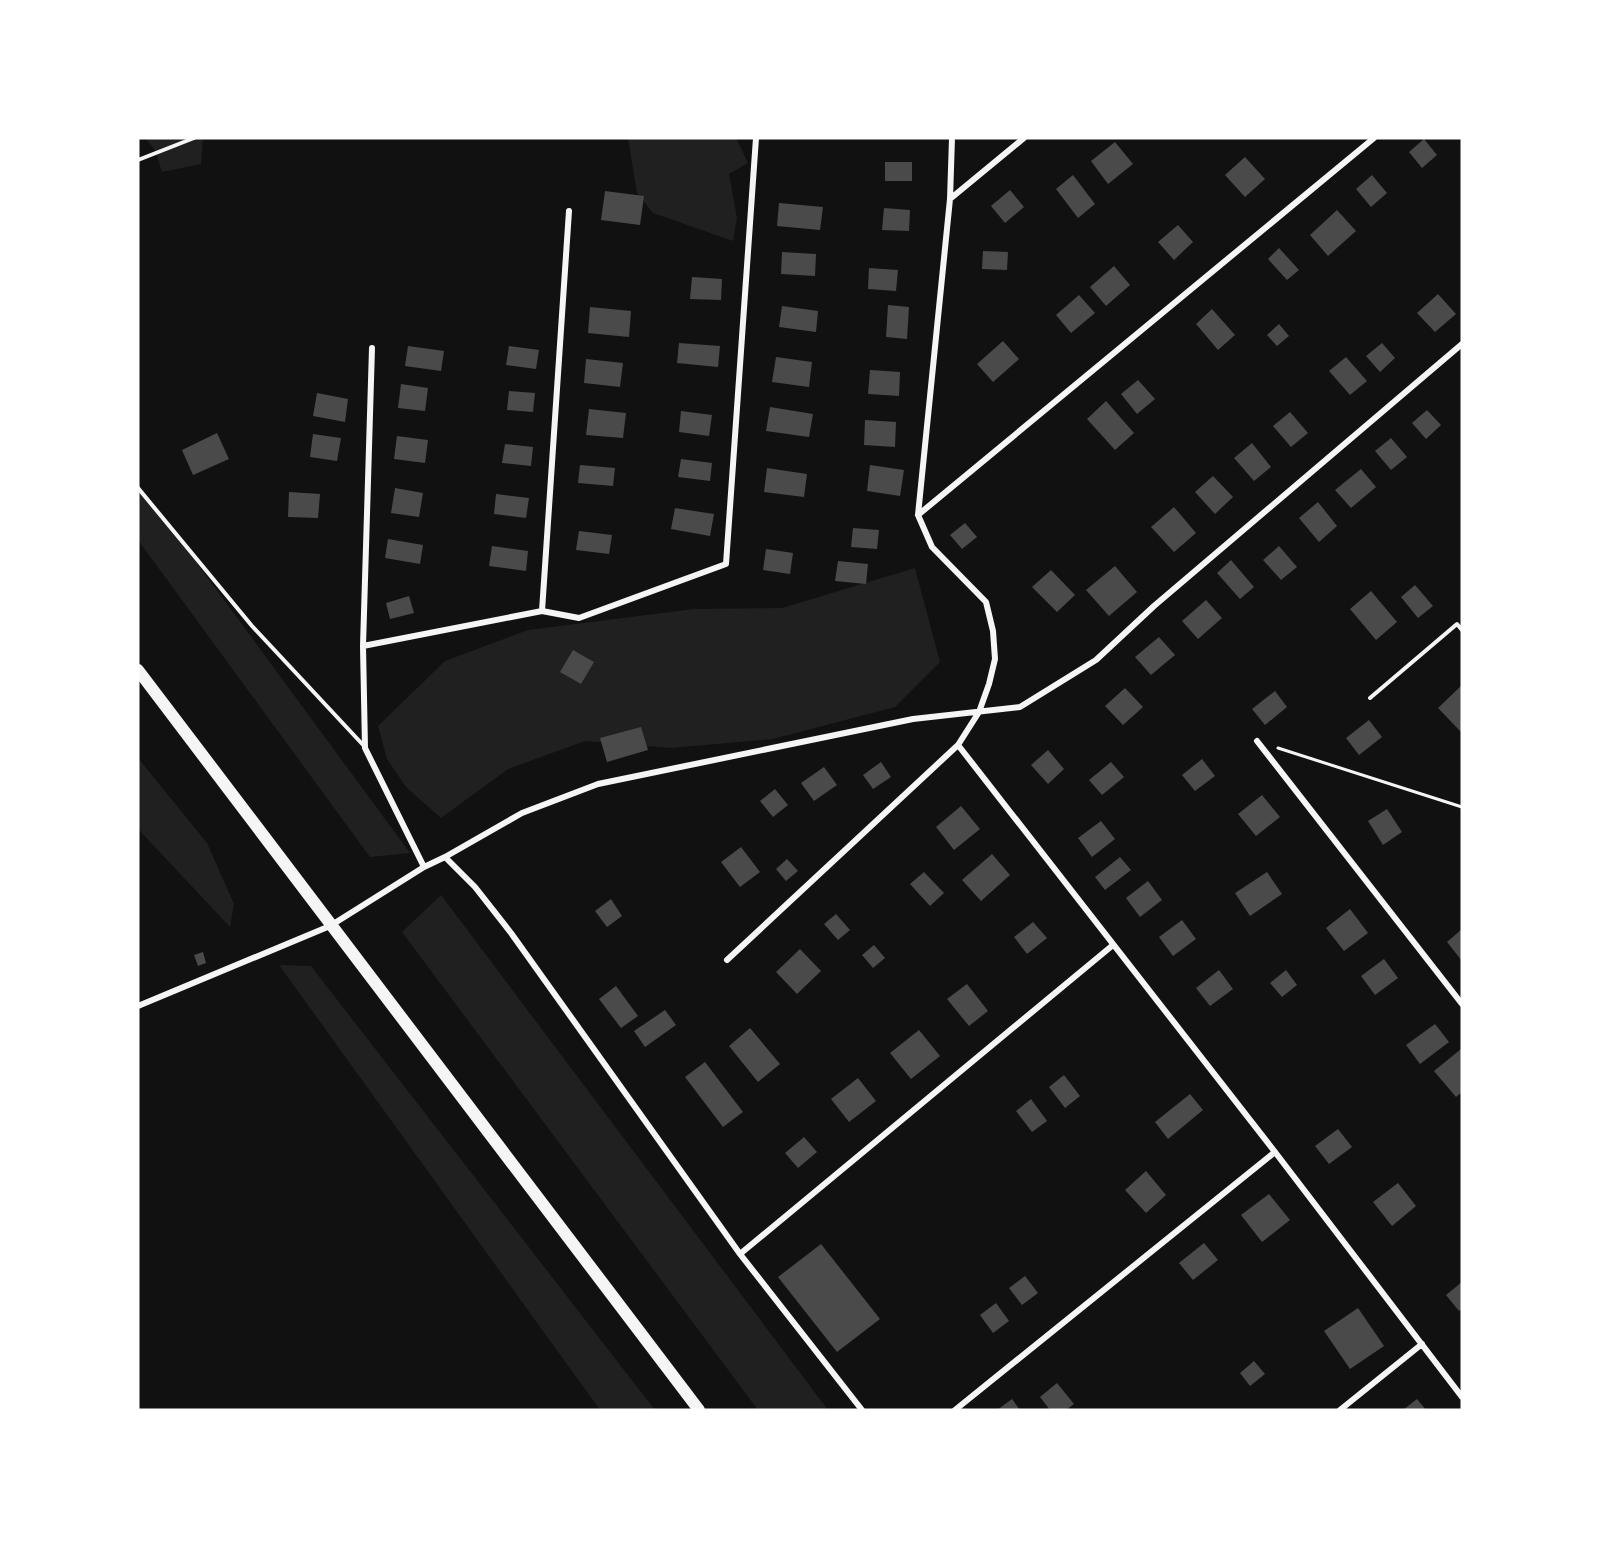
<svg xmlns="http://www.w3.org/2000/svg" width="1600" height="1548" font-family="'PT Sans Narrow',sans-serif">
<style>
.green{fill:#202020}
.building{fill:#4a4a4a}
.lines{fill:none;stroke-linecap:round;stroke-linejoin:round}
.path{stroke:#f5f5f5;stroke-width:3}
.service{stroke:#f5f5f5;stroke-width:4}
.minor{stroke:#f5f5f5;stroke-width:6}
.primary{stroke:#f5f5f5;stroke-width:12}
</style>
<rect width="100%" height="100%" fill="#111"/>
<path class="green" d="M145,138H203L201,164L162,172L155,150Z
M628,138H736L748,163L729,174L737,218L733,241L653,213L637,193Z
M138,483L410,853L370,857L138,540Z
M915,568L940,662L895,707L773,739L671,748L585,741L508,769L441,818L406,787L387,759L378,726L445,661L528,630L694,609L782,608Z
M138,758L207,843L234,904L230,927L138,829Z
M441,895L828,1410H758L402,932Z
M279,965L311,966L655,1410H600Z"/>
<path class="building" d="M1424,139L1437,155L1422,168L1409,152Z
M1115,142L1133,164L1108,184L1091,161Z
M1245,157L1265,179L1245,197L1225,175Z
M885,162H912V181H885Z
M1073,175L1095,204L1078,218L1056,189Z
M1372,175L1387,193L1371,207L1356,189Z
M1010,190L1024,207L1005,223L991,206Z
M605,191L644,196L640,225L601,220Z
M779,203L823,207L820,230L777,226Z
M884,208L910,210L909,231L882,230Z
M1337,210L1356,231L1328,256L1310,235Z
M1178,225L1193,242L1174,260L1158,242Z
M1279,248L1299,270L1287,280L1268,259Z
M983,251L1008,252L1007,270L982,269Z
M782,252L816,254L815,276L781,274Z
M1114,266L1130,285L1106,306L1090,287Z
M869,268L898,270L896,291L868,289Z
M692,277L722,279L721,300L690,299Z
M1438,294L1456,314L1435,332L1417,313Z
M1079,295L1095,313L1071,333L1056,315Z
M888,305L909,307L907,339L886,337Z
M782,306L818,311L816,332L779,327Z
M590,307L631,311L629,337L588,333Z
M1212,309L1235,335L1218,350L1196,324Z
M1279,324L1289,336L1277,346L1267,335Z
M1003,341L1019,359L993,382L977,364Z
M679,343L720,346L718,367L677,363Z
M1382,343L1395,358L1380,372L1366,356Z
M408,346L444,351L441,371L405,366Z
M509,346L539,350L536,369L506,365Z
M776,357L812,362L809,387L772,382Z
M1346,357L1367,381L1350,395L1329,371Z
M586,359L623,363L620,387L584,383Z
M870,370L900,372L899,396L868,394Z
M1138,380L1155,399L1137,414L1121,394Z
M401,384L428,388L425,411L398,408Z
M509,391L535,393L533,412L507,410Z
M317,393L348,399L345,422L313,416Z
M1106,401L1134,433L1115,450L1087,419Z
M770,407L813,414L809,437L766,431Z
M589,409L626,413L623,438L586,435Z
M1427,410L1441,425L1426,439L1412,423Z
M681,411L712,415L709,436L679,432Z
M1290,412L1308,433L1291,447L1273,426Z
M865,420L896,422L895,447L864,445Z
M217,433L229,459L193,475L182,450Z
M313,434L341,438L337,461L310,457Z
M397,436L428,440L425,463L394,459Z
M1391,438L1407,457L1391,470L1375,451Z
M1252,443L1271,467L1254,481L1234,458Z
M505,444L533,447L531,466L502,463Z
M681,459L712,463L710,481L678,477Z
M580,465L615,468L613,486L578,483Z
M870,465L904,470L900,496L867,491Z
M767,468L807,474L804,497L764,492Z
M1361,469L1376,487L1351,508L1335,490Z
M1213,476L1233,497L1215,514L1195,492Z
M395,488L423,493L419,517L391,513Z
M289,492L320,494L318,518L288,517Z
M496,494L529,498L526,518L494,514Z
M1318,502L1337,526L1319,542L1299,518Z
M1174,507L1196,533L1174,552L1151,527Z
M675,508L714,514L710,536L671,529Z
M965,523L977,537L962,549L950,535Z
M853,528L879,530L877,549L851,547Z
M579,531L612,535L609,554L576,550Z
M388,539L423,545L420,564L385,558Z
M492,546L528,551L526,571L489,566Z
M1279,546L1297,567L1281,580L1263,560Z
M766,549L793,553L790,574L763,570Z
M1231,560L1254,587L1240,599L1217,573Z
M838,561L868,564L866,584L835,581Z
M1115,566L1137,592L1109,616L1086,590Z
M1051,570L1075,595L1057,612L1032,587Z
M1415,585L1433,606L1418,618L1401,597Z
M1371,591L1397,622L1376,640L1350,609Z
M409,596L414,613L390,619L386,603Z
M1206,600L1222,618L1198,639L1182,621Z
M1159,637L1175,655L1151,675L1135,657Z
M573,650L594,662L581,684L560,672Z
M1462,685V733L1438,708Z
M1125,688L1143,707L1123,725L1105,706Z
M1275,691L1287,707L1265,725L1252,709Z
M1369,720L1382,737L1359,755L1346,738Z
M641,727L648,750L607,762L600,738Z
M1048,750L1064,769L1048,784L1031,765Z
M1202,759L1215,776L1195,791L1182,775Z
M881,762L891,777L873,789L863,775Z
M1111,762L1124,777L1102,795L1089,780Z
M824,767L837,785L814,801L801,783Z
M775,789L788,805L773,817L760,801Z
M1262,795L1280,817L1256,836L1238,814Z
M961,806L980,829L954,850L936,827Z
M1387,809L1402,832L1383,845L1368,821Z
M1101,821L1115,839L1092,857L1078,838Z
M741,847L760,872L740,887L721,862Z
M992,854L1010,875L981,901L962,880Z
M1120,857L1131,870L1105,890L1095,877Z
M787,859L798,871L786,881L776,869Z
M924,872L944,893L930,906L910,884Z
M1267,872L1282,894L1250,916L1235,893Z
M1148,881L1162,900L1140,917L1126,898Z
M611,899L622,916L607,927L595,911Z
M1350,909L1368,933L1344,951L1326,928Z
M836,914L850,930L838,940L824,924Z
M1182,920L1196,939L1173,956L1159,937Z
M1033,922L1047,938L1027,954L1014,937Z
M1462,929V961L1447,942Z
M874,945L885,958L873,968L862,955Z
M800,949L821,971L797,994L776,972Z
M203,952L206,963L198,966L194,955Z
M1384,959L1398,978L1375,995L1361,976Z
M1219,970L1233,989L1210,1006L1196,988Z
M1286,970L1297,985L1282,997L1270,983Z
M967,984L988,1011L969,1026L947,999Z
M616,986L638,1016L621,1028L599,999Z
M665,1010L676,1025L645,1047L634,1031Z
M1435,1024L1449,1042L1420,1064L1406,1045Z
M750,1028L780,1064L758,1082L729,1046Z
M919,1030L940,1056L911,1079L890,1053Z
M1461,1049L1462,1092L1456,1097L1434,1071Z
M705,1062L743,1112L723,1127L685,1077Z
M1064,1075L1080,1096L1065,1108L1049,1087Z
M858,1078L876,1101L849,1122L831,1099Z
M1190,1094L1203,1110L1168,1139L1155,1122Z
M1031,1099L1047,1121L1032,1132L1016,1111Z
M1338,1129L1352,1147L1329,1164L1315,1146Z
M804,1137L817,1152L798,1168L785,1153Z
M1146,1171L1166,1195L1146,1213L1125,1190Z
M1398,1183L1416,1206L1392,1226L1373,1202Z
M1269,1194L1290,1220L1262,1242L1241,1215Z
M1204,1243L1218,1260L1193,1280L1179,1263Z
M821,1244L880,1319L837,1352L778,1277Z
M1025,1276L1038,1293L1022,1305L1009,1288Z
M1462,1282V1309L1459,1311L1446,1295Z
M996,1303L1009,1321L993,1333L980,1315Z
M1358,1308L1384,1346L1350,1369L1324,1331Z
M1254,1361L1265,1374L1250,1386L1240,1373Z
M1057,1383L1074,1404L1066,1410H1050L1040,1397Z
M1012,1399L1020,1410H997Z
M1417,1399L1426,1410H1403Z"/>
<g class="lines">
<path class="path" d="M1278,748L1462,807"/>
<path class="service" d="M138,160L194,138
M138,488L252,626L365,747
M1370,698L1457,624L1462,630"/>
<path class="minor" d="M950,199L1024,138
M372,348L363,646L365,748L424,867
M918,515L1374,138
M542,611L569,211
M363,646L542,611L579,618L726,564L756,138
M1257,741L1462,1004
M958,745L1275,1152L1462,1397
M445,857L475,887L511,933L740,1254L862,1410
M727,960L958,745L979,712L989,684L995,659L993,631L986,602L932,547L918,515L950,199L952,138
M138,1006L330,926L424,867L445,857L522,813L598,784L913,719L1020,707L1096,660L1154,606L1462,344
M740,1254L1113,945
M955,1410L1275,1152
M1340,1410L1422,1344"/>
<path class="primary" d="M138,670L699,1410"/>
</g>
<rect width="1600" height="1548" fill="none" stroke="#ffffff" stroke-width="279"/>
</svg>
